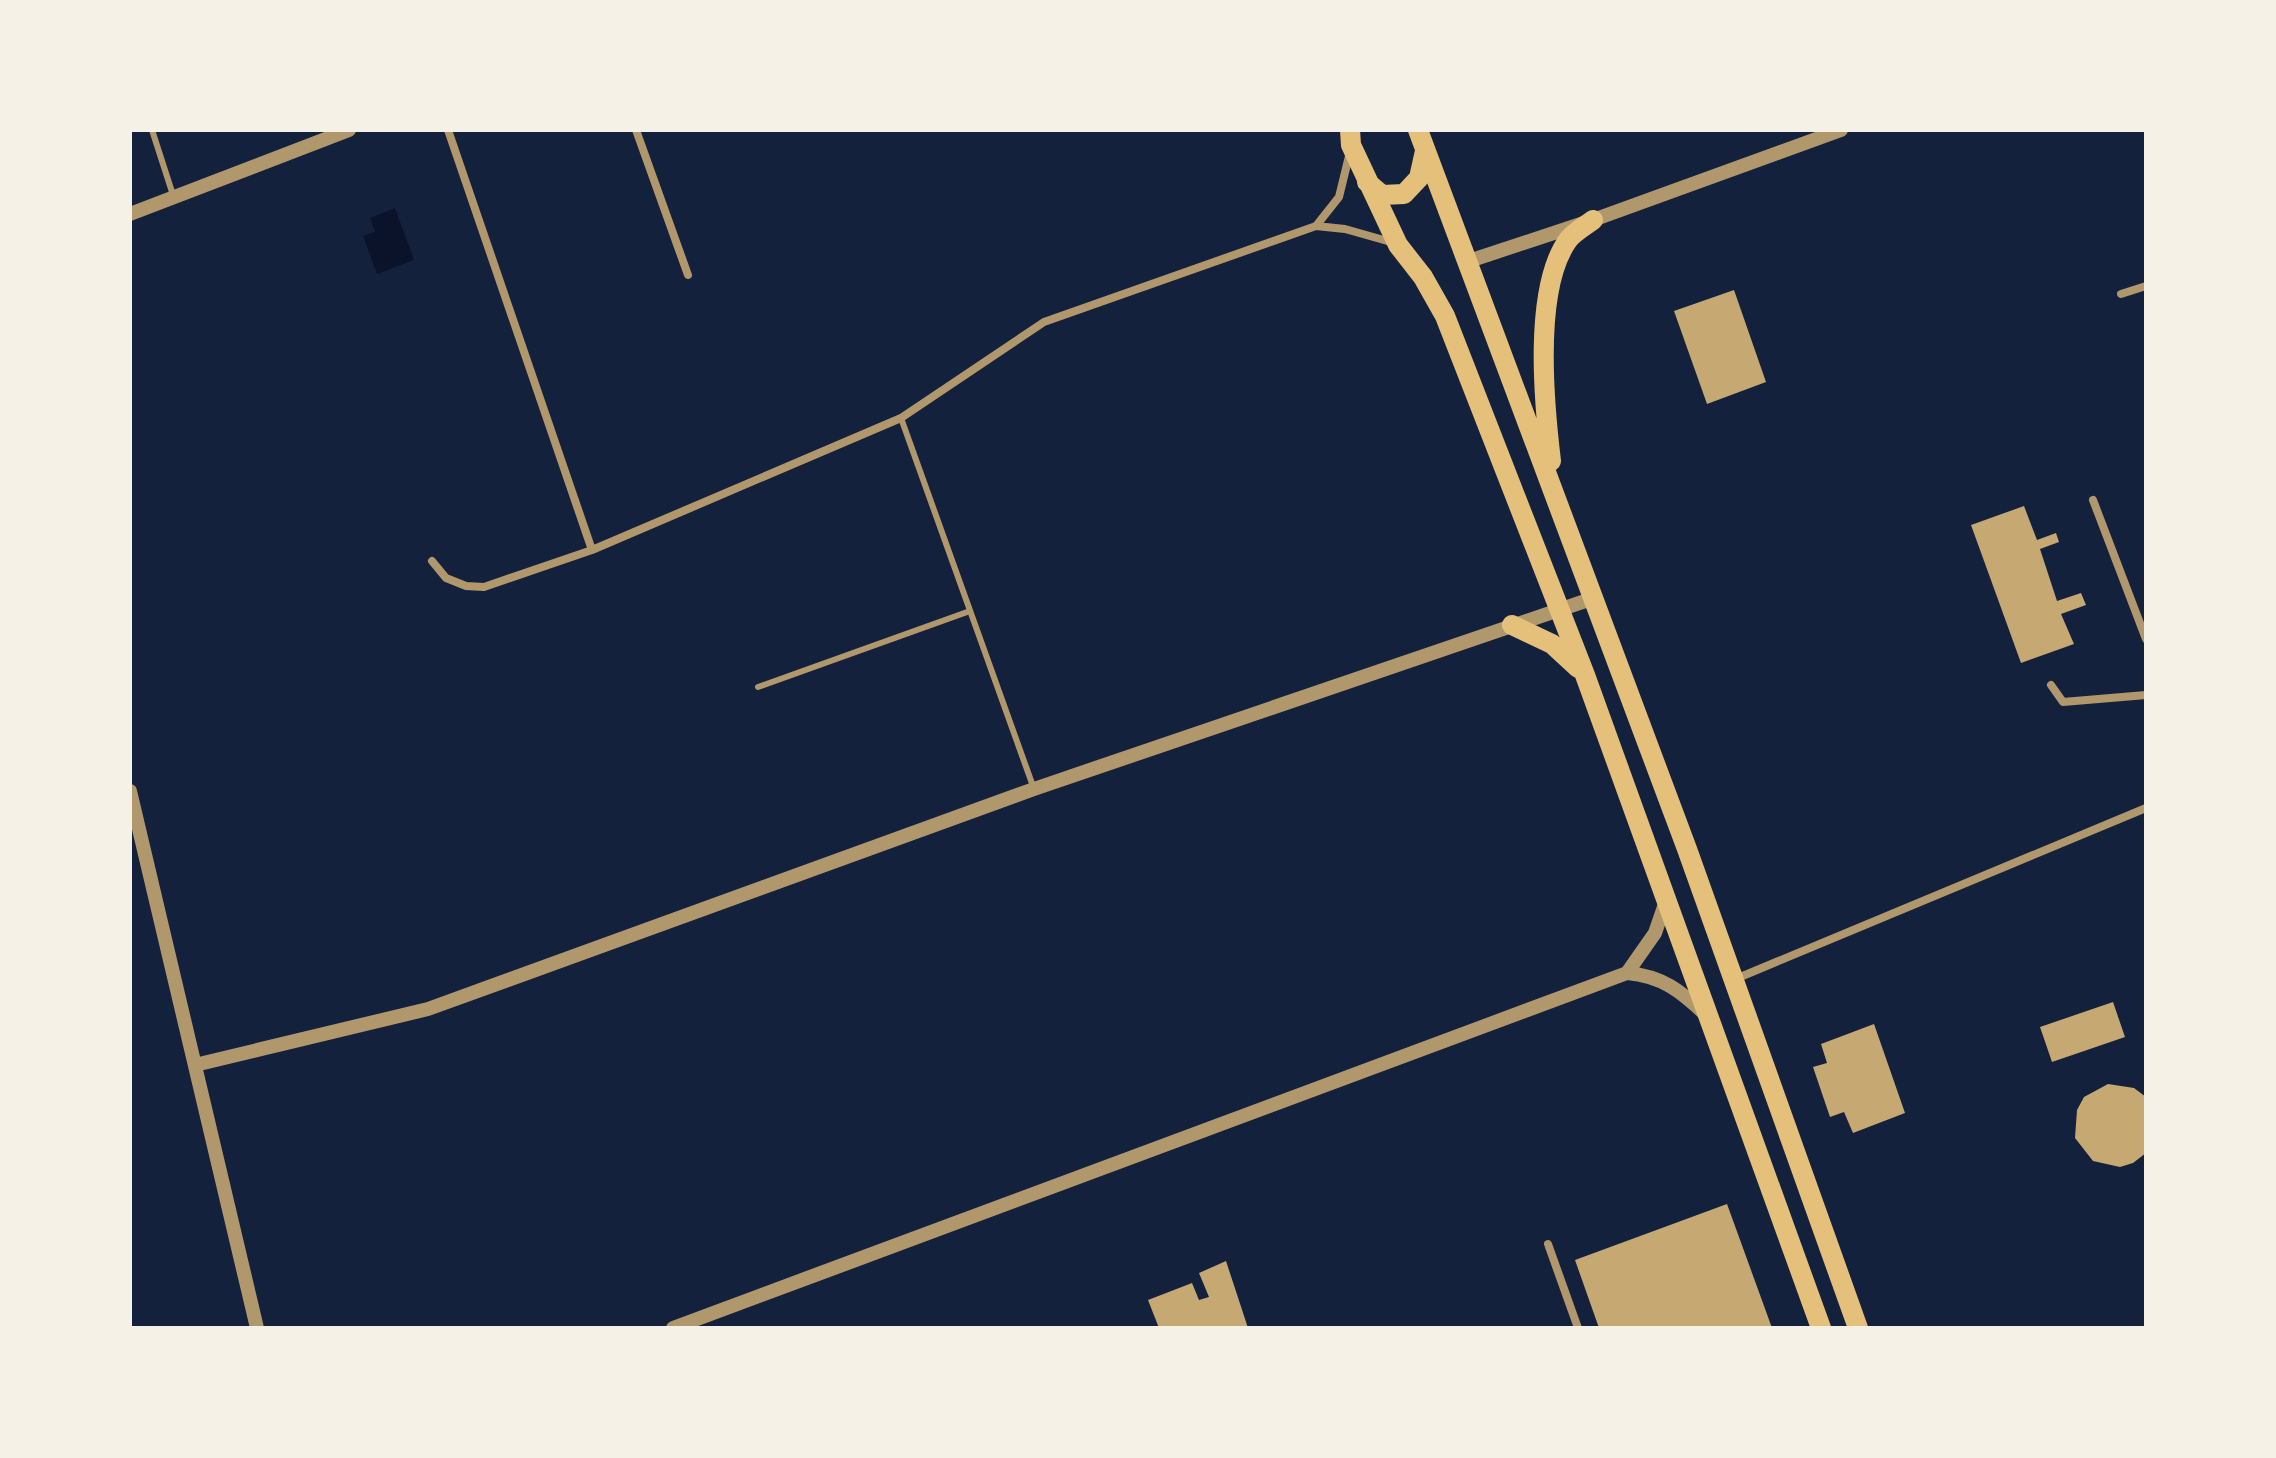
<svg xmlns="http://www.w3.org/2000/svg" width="2276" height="1458" font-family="'Titillium Web',sans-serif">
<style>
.water{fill:#0b132b}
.building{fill:#c6a872}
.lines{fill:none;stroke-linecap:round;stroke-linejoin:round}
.service{stroke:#b1986c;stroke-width:6}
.minor{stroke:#b1986c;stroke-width:8}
.tertiary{stroke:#b1986c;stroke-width:14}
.primary{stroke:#e5c07b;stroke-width:20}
</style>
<rect width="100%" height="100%" fill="#14213d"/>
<path class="water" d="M395,208L414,260L377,274L363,236L375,232L370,218Z"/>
<path class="building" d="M1734,290L1766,382L1707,404L1674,311Z
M2024,506L2037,540L2056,533L2059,542L2040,549L2057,601L2081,593L2086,605L2061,614L2074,644L2021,663L1971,525Z
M2113,1002L2125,1037L2052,1062L2040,1027Z
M1874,1024L1905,1113L1853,1133L1844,1112L1830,1117L1813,1067L1827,1063L1821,1044Z
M2108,1084L2134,1088L2146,1097V1153L2133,1163L2120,1167L2093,1161L2075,1138L2077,1110L2084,1097Z
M1727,1204L1772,1328H1599L1575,1260Z
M1226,1261L1248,1328H1159L1148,1300L1192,1283L1199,1300L1209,1297L1199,1273Z"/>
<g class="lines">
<path class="service" d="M152,130L173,195
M901,418L1034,789
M758,687L970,611"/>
<path class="minor" d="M448,130L592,550
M636,130L688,275
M1316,226L1339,197L1350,152
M2121,294L2146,286
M2093,500L2146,639
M432,561L446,578L466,586L484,587L592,550L901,418L1044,322L1316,226L1345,229L1391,242
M2051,685L2063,702L2146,695
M1733,980L2146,808
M1548,1244L1578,1328"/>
<path class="tertiary" d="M130,214L349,130
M1466,262L1593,220L1841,130
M130,791L257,1328
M1627,973L1655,933L1666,901
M195,1065L428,1009L1034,789L1594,598
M673,1328L1627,973C1662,976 1681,991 1706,1015"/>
<path class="primary" d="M1350,130L1351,145L1398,245L1423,277L1445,316L1585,675L1821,1328
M1418,130L1687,849L1858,1328
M1367,182L1382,195L1404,194L1419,178L1425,151
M1551,461C1544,403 1533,289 1568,240C1574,232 1585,226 1593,220
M1512,625L1552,644L1578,668"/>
</g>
<rect width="2276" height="1458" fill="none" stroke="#f6f1e7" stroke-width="264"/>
</svg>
